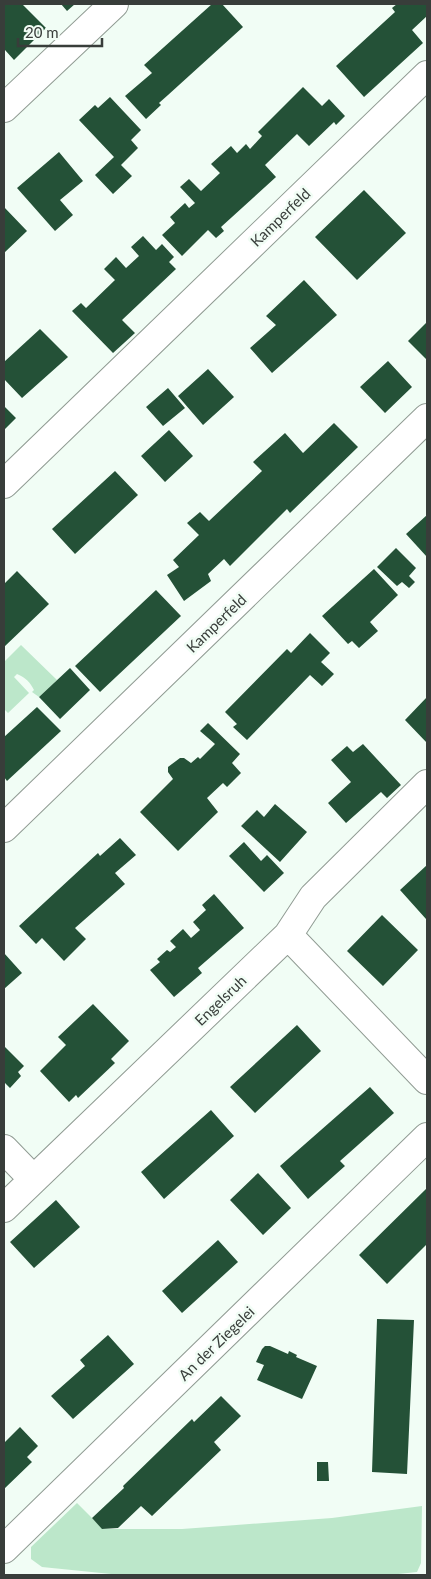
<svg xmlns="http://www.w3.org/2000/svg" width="431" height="1579" font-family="Lato,sans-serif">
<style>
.green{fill:#bce7ca}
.building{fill:#245137}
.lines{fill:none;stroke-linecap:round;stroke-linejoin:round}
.minor-casing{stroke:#909b93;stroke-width:30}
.minor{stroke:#fff;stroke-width:28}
.labels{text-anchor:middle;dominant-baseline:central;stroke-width:5;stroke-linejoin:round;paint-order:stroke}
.street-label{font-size:15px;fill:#383d3a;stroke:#f1fdf5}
</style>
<rect width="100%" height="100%" fill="#f1fdf5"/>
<path class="green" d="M21,645L57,680L39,697L32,692L34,690C30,682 26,678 17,674L14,677L29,693L8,713L4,709L5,661Z
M77,1503L103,1529H182L332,1518L422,1506L421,1563L417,1572L389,1575H121L42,1567L31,1559V1547Z"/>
<path class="building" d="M4,4H22L46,28L14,60L5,50L4,52Z
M61,4H75L67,11Z
M212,4H222L243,27L168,95L159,103L161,105L146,119L125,96L152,73L144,65Z
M397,4H427V16L412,30L423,43L364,97L336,66L395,12L392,8Z
M303,87L322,106L329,99L345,116L336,125L334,122L309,146L297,134L265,165L276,177L221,227L224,231L216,238L208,230L182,256L162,235L175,223L170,217L185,203L189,208L195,203L180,187L189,179L201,191L220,173L211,164L231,146L237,153L246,144L250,149L262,136L258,132Z
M110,97L141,130L131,140L138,148L121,165L132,176L113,194L95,175L114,157L79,120L95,105L98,108Z
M59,152L83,181L60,200L73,215L55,231L17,188Z
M364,190L406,233L357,280L315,237Z
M4,207L27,231L4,253Z
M143,236L156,250L162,244L174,257L169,262L176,269L122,320L135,333L113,353L72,311L81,303L86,308L115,280L104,269L116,257L126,268L139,256L131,247Z
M304,280L337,315L272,373L250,348L276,325L266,316Z
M427,322V360L408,341Z
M40,329L68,357L22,398L4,379V362Z
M388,361L412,387L385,413L360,387Z
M208,369L234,397L203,425L178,396Z
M168,388L185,408L163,426L146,407Z
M4,406L16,418L4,430Z
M334,423L358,447L290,513L287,509L230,566L224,559L208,574L211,581L184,601L167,575L179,567L173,560L199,535L187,523L200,512L209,521L262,471L253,462L285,433L303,453Z
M169,430L193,456L165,482L141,456Z
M115,471L138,495L75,554L52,529Z
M427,515V557L406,534Z
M396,548L416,568L409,576L415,582L409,588L402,582L397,586L377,567Z
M374,569L398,595L370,622L378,631L359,648L352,641L348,644L322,616Z
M17,571L49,604L4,647V584Z
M156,590L181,616L100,692L75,666Z
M310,633L330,653L321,662L334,674L322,686L310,675L247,740L233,727L237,724L225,712L287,649L291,653Z
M70,668L90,690L60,719L39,697Z
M427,697V743L405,720Z
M37,707L61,731L7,781L4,777V737Z
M208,723L240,754L232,763L241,773L227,787L223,783L207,798L218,812L178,851L140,812L173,779L168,772V767L180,758H184L191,763L198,757L200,759L215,744L200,731Z
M363,744L401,785L387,798L381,792L346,823L328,803L351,782L331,760L347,746L353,752Z
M275,804L307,832L280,862L241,826L257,810L264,817Z
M120,838L136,855L115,873L125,884L75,928L86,939L64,961L42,938L36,944L19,926L98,853L100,856Z
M244,842L261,861L267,855L284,873L264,892L229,856Z
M427,865V917L426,919L400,890Z
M214,894L244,928L198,968L202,973L174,997L150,970L160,962L157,959L167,950L170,952L176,947L170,941L183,929L191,938L200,930L193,922L206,910L202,905Z
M382,915L418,950L383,986L347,951Z
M4,953L22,973L4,989Z
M93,1004L129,1041L111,1059L115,1063L78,1098L76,1095L69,1102L40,1071L66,1045L58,1037Z
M297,1025L321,1051L255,1113L230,1087Z
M4,1046L24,1066L18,1072L21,1076L10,1088L5,1083L4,1084Z
M370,1087L394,1113L340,1161L345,1166L308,1199L280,1166Z
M211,1110L234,1136L164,1199L141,1172Z
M258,1173L291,1208L263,1235L230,1200Z
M427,1188V1244L387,1284L359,1255Z
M56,1200L80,1227L34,1268L10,1242Z
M218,1240L238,1262L182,1313L162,1291Z
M377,1319L414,1320L407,1474L372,1472Z
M108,1335L134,1364L73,1419L51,1396L85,1366L80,1360Z
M265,1346H270L288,1354L289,1351L297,1355L296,1357L317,1366L302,1399L257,1380L264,1365L256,1362L262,1349Z
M221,1396L241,1416L214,1442L221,1450L152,1516L141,1506L118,1528L102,1529L92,1518L124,1488L123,1486L192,1419L194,1422Z
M20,1427L38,1446L27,1457L32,1462L4,1489V1443Z
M317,1462H328L329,1481H317Z"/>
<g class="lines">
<defs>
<path id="minor" d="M4,108L114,4
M4,484L427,75
M4,828L427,418
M288,935L427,1080
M4,1149L33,1179
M4,1208L288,935L313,897L427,784
M4,1549L427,1137"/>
</defs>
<use href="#minor" class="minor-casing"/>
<use href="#minor" class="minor"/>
</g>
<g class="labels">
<g class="street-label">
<text transform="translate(280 217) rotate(-44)">Kamperfeld</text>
<text transform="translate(216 623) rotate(-44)">Kamperfeld</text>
<text transform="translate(220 1000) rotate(-44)">Engelsruh</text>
<text transform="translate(216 1343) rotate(-44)">An der Ziegelei</text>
</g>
</g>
<rect width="431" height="1579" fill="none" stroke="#383d3a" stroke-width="10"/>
<path d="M18 38v8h84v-8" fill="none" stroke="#383d3a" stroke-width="2.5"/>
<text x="25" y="38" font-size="15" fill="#383d3a" stroke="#f1fdf5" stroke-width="4" paint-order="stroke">20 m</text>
</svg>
